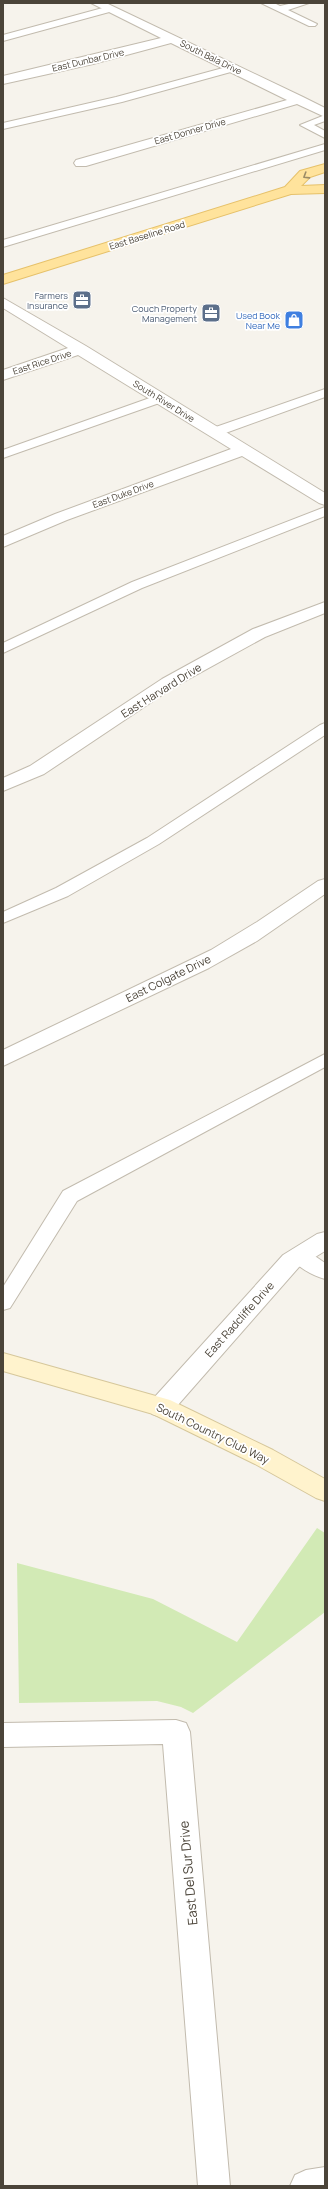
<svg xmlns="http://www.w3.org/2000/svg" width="328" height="2189" font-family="Manrope,sans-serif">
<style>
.green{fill:#d2eab5}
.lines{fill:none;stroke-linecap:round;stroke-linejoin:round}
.lane-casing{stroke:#c2bbae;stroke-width:2}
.street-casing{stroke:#c2bbae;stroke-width:2}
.secondary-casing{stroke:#d6c79b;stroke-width:2}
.primary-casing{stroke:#e6c16a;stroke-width:2}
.lane{fill:#fff;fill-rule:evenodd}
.street{fill:#fff;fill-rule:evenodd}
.secondary{fill:#fff3cd;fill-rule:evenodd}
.primary{fill:#ffe39c;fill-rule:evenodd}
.oneway{stroke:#9c8c66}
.labels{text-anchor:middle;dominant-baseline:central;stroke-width:3.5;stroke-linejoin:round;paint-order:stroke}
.far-street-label{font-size:9px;fill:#4b4439;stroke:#fff}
.far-service-label{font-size:9px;fill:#4e5e75;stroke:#fff;text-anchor:end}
.far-shop-label{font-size:9px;fill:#366cbe;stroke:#fff;text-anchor:end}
.street-label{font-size:11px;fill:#4b4439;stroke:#fff}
.near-street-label{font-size:13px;fill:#4b4439;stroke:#fff}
</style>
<rect width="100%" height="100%" fill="#f6f3ec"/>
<path class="green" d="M317,1528L325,1533V1612L193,1713L181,1707L157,1701L19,1703L17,1563L153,1599L237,1642Z"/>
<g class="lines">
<defs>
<path id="lane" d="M261,3H274L280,6L293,3H309L288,10L317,24L315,26H309Z
M110,6L113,7V11L3,41V35Z
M234,65L238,66V70L122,102L3,129V123L116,97Z
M325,115V121L314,125L325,131V138L300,125Z
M325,144V150L3,247V240Z
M325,389V397L220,435L215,436L209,432L210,429Z
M161,394L167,398L165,401L3,458V450Z
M325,507V516L142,588L3,653V643L132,582Z
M325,723V735L159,844L68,896L3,923V912L56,888L147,838L320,725Z
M325,1054V1067L77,1201L10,1308L3,1310V1287L63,1191Z
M299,1248L306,1250L325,1263V1279C313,1276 295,1266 289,1255L292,1250Z"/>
<path id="street" d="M91,3H106L303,97L325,108V117L297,104L86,166H76L74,163L76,160L287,100L171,43L93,64L3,84V76L161,38Z
M3,298L86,346L325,493V505L319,503L242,456L67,520L3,547V536L55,514L231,449L78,355L3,380V370L68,348L3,308Z
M325,602V613L265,637L174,687L44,774L3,791V778L30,766L162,679L253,629Z
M325,879V894L257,941L209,968L3,1066V1050L211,950L257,922L318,881Z
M325,1232V1251L299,1267L170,1414L161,1417L152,1414L148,1407L152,1400L283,1255L317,1234Z
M176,1720L186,1723L190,1732L230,2186H198L163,1744L3,1747V1723Z
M325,2167V2186H290L295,2175L306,2170Z"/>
<path id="secondary" d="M3,1353L170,1400L273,1450L325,1479V1501L316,1498L255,1464L153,1414L3,1371Z"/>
<path id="primary" d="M325,164V172L310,177L301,186L325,185V193L291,194L3,284V275L285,187L300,171Z"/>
</defs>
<use href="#lane" class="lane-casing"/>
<use href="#street" class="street-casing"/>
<use href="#secondary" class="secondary-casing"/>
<use href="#primary" class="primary-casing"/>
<use href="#lane" class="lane"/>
<use href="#street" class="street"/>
<use href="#secondary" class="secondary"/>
<use href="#primary" class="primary"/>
</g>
<defs><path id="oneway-chevron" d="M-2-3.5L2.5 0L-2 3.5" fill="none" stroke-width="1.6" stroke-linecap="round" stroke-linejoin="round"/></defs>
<use class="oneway" href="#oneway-chevron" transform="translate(306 176) rotate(148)"/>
<defs>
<symbol id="office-square" viewBox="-11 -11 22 22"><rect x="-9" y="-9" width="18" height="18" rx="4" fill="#5c6f8a" stroke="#fff"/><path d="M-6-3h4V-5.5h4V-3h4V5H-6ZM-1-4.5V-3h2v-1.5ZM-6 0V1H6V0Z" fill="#fff"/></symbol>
<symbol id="shop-square" viewBox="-11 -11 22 22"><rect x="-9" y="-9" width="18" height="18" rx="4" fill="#3f7fe0" stroke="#fff"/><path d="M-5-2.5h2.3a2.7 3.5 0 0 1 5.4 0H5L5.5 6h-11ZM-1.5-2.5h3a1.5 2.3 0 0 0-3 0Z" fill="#fff"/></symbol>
</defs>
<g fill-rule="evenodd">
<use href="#office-square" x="71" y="289" width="22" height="22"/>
<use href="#office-square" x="200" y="302" width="22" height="22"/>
<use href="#shop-square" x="283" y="309" width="22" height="22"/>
</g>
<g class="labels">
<g class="far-street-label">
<text transform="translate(211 57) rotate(26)">South Bala Drive</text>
<text transform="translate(88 60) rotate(-13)">East Dunbar Drive</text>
<text transform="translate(190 131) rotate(-16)">East Donner Drive</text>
<text transform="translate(147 235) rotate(-17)">East Baseline Road</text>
<text transform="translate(42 362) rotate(-18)">East Rice Drive</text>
<text transform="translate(164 401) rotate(32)">South River Drive</text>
<text transform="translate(123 494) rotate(-20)">East Duke Drive</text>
</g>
<g class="far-service-label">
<text x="68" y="295">Farmers<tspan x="68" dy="10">Insurance</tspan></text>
<text x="197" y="308">Couch Property<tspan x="197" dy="10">Management</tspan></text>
</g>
<g class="far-shop-label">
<text x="280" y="315">Used Book<tspan x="280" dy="10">Near Me</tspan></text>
</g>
<g class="street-label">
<text transform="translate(161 690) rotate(-32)">East Harvard Drive</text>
<text transform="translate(168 978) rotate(-26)">East Colgate Drive</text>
<text transform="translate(239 1319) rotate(-48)">East Radcliffe Drive</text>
<text transform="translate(213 1433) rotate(26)">South Country Club Way</text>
</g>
<g class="near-street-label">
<text transform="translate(188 1873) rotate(-95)">East Del Sur Drive</text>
</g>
</g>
<rect width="328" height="2189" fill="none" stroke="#4b4439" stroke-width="8"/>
</svg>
